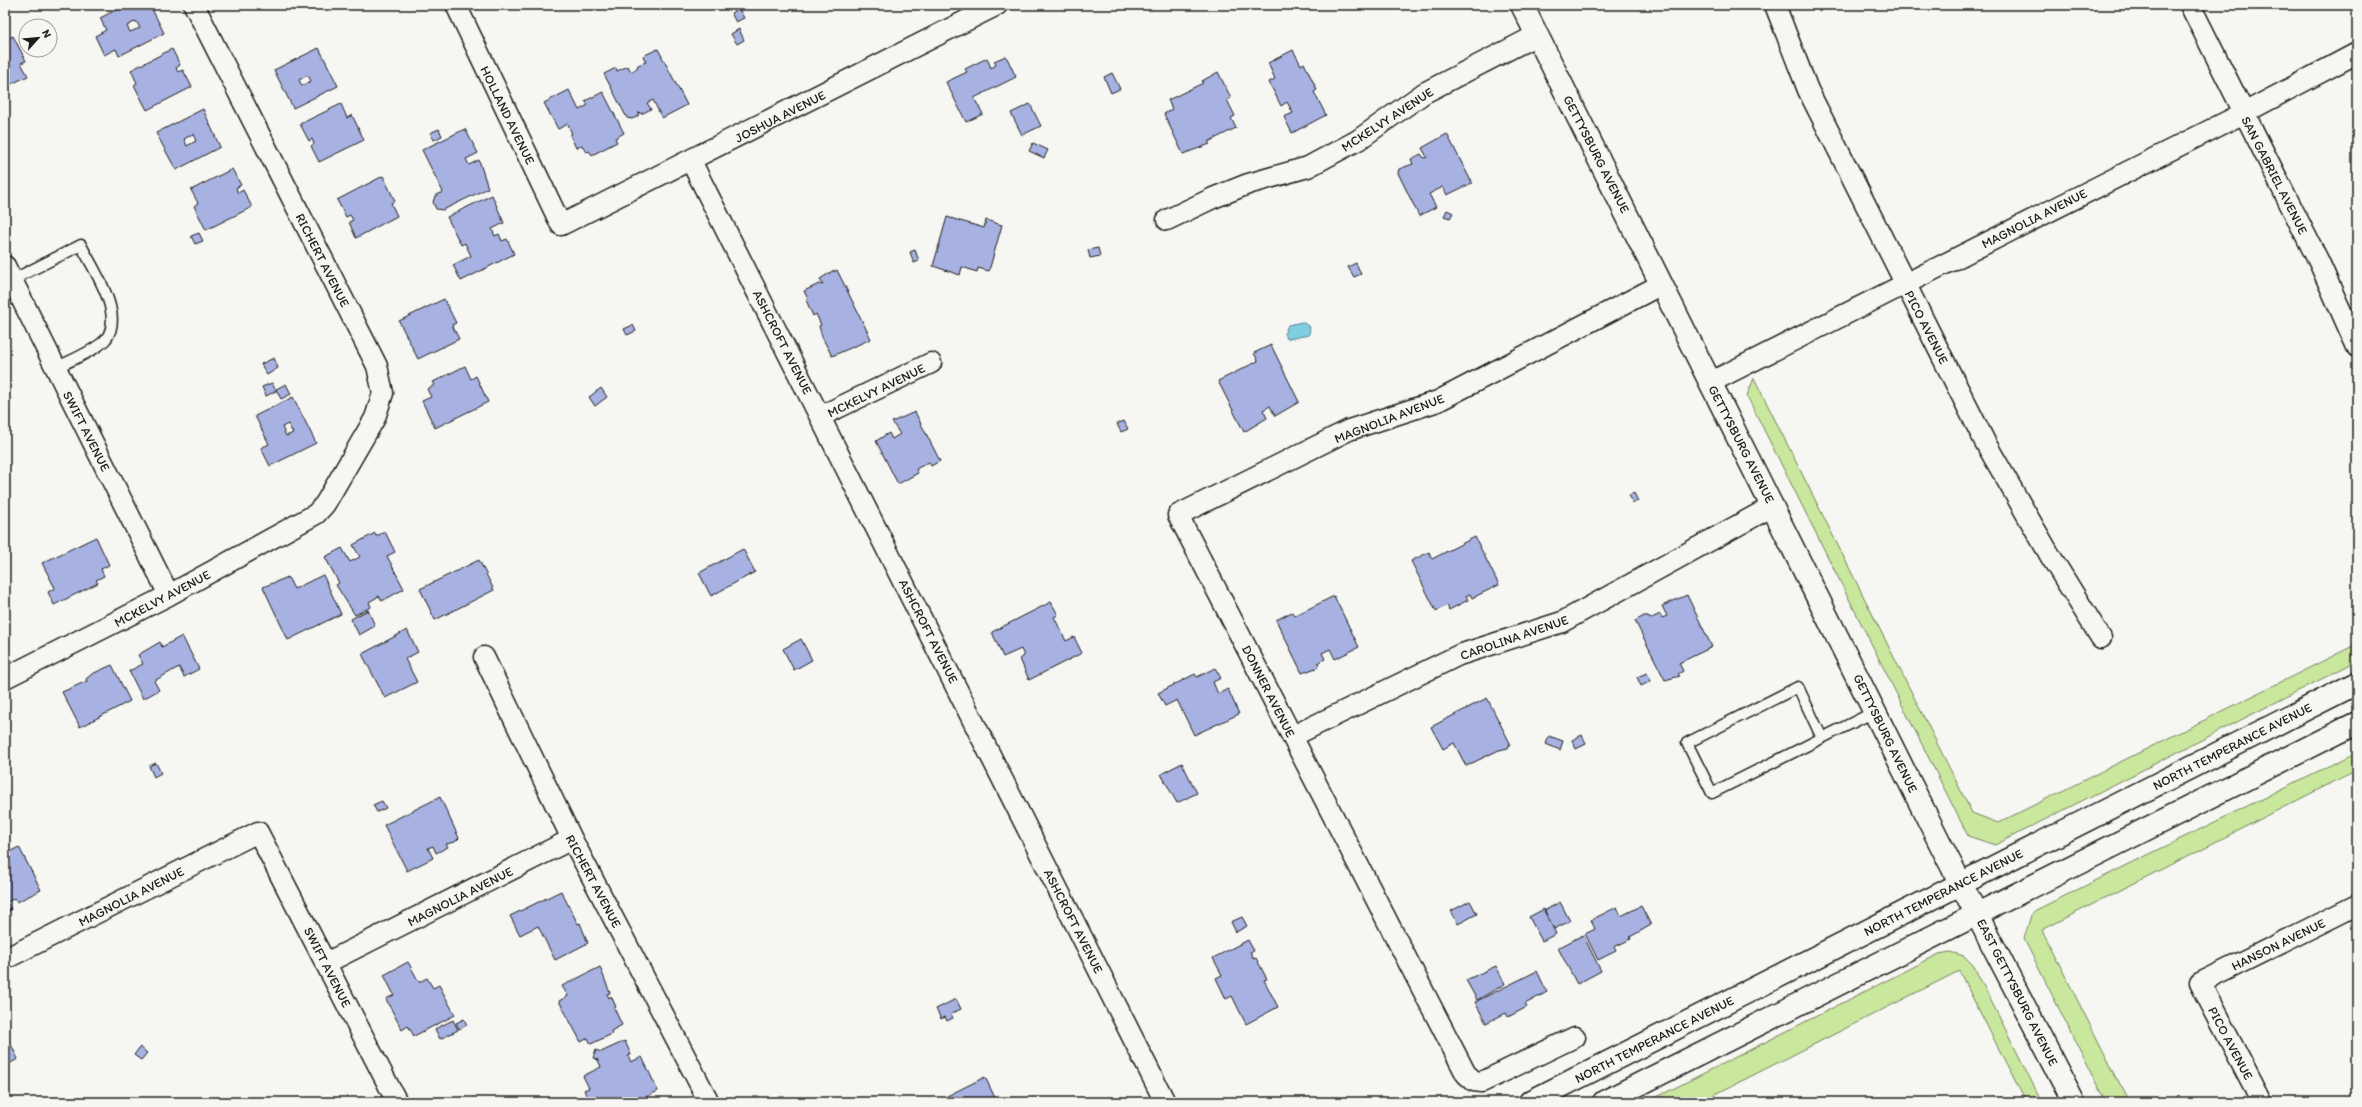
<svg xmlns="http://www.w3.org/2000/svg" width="2362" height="1107" viewBox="0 0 2362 1107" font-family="Itim,sans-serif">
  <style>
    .green { fill: #cae79e; stroke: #73825d }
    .water { fill: #82cee1; stroke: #598792 }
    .building { fill: #a7b2e2; stroke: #1c1c1c; fill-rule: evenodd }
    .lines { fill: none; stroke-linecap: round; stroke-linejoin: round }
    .service-casing { stroke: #1c1c1c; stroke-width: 13 }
    .minor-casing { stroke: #1c1c1c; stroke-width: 23 }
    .tertiary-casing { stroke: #1c1c1c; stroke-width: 25 }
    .secondary-casing { stroke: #1c1c1c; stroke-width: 25 }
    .service { stroke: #f6f6f2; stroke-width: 10 }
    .minor { stroke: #f6f6f2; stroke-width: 20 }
    .tertiary { stroke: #f6f6f2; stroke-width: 22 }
    .secondary { stroke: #f6f6f2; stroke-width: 22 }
    .labels { text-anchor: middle; stroke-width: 3; stroke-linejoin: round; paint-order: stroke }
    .street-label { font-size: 13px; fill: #1c1c1c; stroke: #f6f6f2 }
  </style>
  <rect width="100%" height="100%" fill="#f6f6f2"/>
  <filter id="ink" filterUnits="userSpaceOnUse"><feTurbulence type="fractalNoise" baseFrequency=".025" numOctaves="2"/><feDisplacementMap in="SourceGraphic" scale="8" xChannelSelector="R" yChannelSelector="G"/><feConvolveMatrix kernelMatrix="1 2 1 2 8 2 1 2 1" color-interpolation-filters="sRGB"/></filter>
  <g filter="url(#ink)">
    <path class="green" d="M1754,378L1972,813L1998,823L2357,644V661L1995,845L1968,836L1747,396Z
      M2357,752V770L2042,930L2129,1102H2106L2024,939L2032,912Z
      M1950,952L1964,956L1973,965L2042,1102H2026L1959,971L1700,1102H1647L1939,954Z"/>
    <path class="water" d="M1302,322L1310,327L1309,335L1287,339L1284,334L1288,325Z"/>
    <path class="building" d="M126,5H150L164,33L119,56L116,49L104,55L95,36L106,30L100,18ZM136,21L140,28L130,32L127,26Z
      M739,9L744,18L736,22L731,13Z
      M739,29L744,40L737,44L731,34Z
      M13,36L26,61L21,63L28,76L5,87V40Z
      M319,48L338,86L293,108L274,70ZM308,75L311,81L302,86L299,80Z
      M172,49L180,65L176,68L178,72L183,70L192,87L147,110L134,85L137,83L131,70Z
      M658,49L687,105L662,118L653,100L647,103L651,109L641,114L639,112L638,116L632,119L627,118L604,74L616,68L617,71L628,66L631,72L637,68L638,65L646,62L643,56Z
      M1293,50L1301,65L1304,63L1317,90L1314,92L1326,115L1292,133L1284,117L1293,113L1287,102L1281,106L1269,82L1275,79L1268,63Z
      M1006,56L1016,77L974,98L983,114L966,122L946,82L967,72L965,69L987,58L991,68L996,65L994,61Z
      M1218,72L1231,98L1227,100L1235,116L1231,118L1236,128L1208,142L1210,144L1183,154L1164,114L1172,109L1168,100L1203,83L1202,81Z
      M1112,73L1120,89L1111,93L1104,77Z
      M569,90L579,110L588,105L585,101L603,92L624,133L615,138L617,142L592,155L589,151L586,152L582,145L576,148L570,135L572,134L568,124L558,129L544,103Z
      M341,104L347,118L352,115L364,140L319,162L311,146L314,144L312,139L309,141L300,124Z
      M1030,104L1041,126L1022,135L1011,113Z
      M203,109L220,147L176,170L156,133ZM193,134L196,141L187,146L184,139Z
      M439,129L442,136L434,140L430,133Z
      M465,129L478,153L466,159L469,165L479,160L488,188L443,210L436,209L433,202L435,196L443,192L422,150Z
      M1447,134L1472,183L1447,195L1443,187L1429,194L1436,207L1419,216L1398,173L1399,169L1413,164L1411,159L1421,154L1424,158L1427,157L1422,148Z
      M1033,143L1048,150L1044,158L1029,151Z
      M232,169L241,185L236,188L238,193L243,190L252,207L206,230L194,206L198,203L191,190Z
      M383,176L395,201L391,203L397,216L356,238L349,222L353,220L350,215L346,217L337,200Z
      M492,195L504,223L492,229L495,236L499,234L502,241L507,239L514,254L461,281L453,265L471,256L465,243L461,245L447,217Z
      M1447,210L1453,213L1450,218L1444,216Z
      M947,217L984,228L986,220L1002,225L989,271L978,268L977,272L962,267L960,275L933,266Z
      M199,233L203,241L195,244L191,236Z
      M1098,248L1100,256L1090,258L1088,250Z
      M915,250L919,261L914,263L910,252Z
      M1356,263L1361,274L1354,277L1348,267Z
      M834,270V272L837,270L871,339L832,356L822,337L819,326L821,325L816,314L813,316L806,300L808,299L804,291L819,284L823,285L820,279Z
      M444,299L456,323L452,325L459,339L418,359L399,321Z
      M633,325L636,331L627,335L624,329Z
      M1271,345L1299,402L1275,416L1270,406L1263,410L1267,418L1244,432L1218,381L1258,361L1254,353Z
      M274,358L278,368L267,375L261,364Z
      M465,366L471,379L476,376L488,402L435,428L422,401L431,397L427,389L435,385L433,382Z
      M272,383L276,391L266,396L262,387Z
      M286,384L291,394L281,399L276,389Z
      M601,388L607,397L595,406L589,397Z
      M293,397L316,443L270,466L261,448L269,444L255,416ZM288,424L293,433L286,436L282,427Z
      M915,412L940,461L931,466L929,462L916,469L918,473L898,484L876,441L889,433L892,439L900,434L892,422Z
      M1124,421L1128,429L1121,432L1117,424Z
      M1634,493L1638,501L1633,503L1629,495Z
      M385,532L395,552L387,556L404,589L382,601L379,596L369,602L371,607L355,615L336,585L339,583L325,557L342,548L350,562L360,557L353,545L375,533L376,536Z
      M96,537L109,565L101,569L104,576L96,580L98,583L54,605L48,592L55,588L42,563Z
      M1475,537L1499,585L1472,598L1470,594L1466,596L1468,600L1449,610L1447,605L1436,611L1411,561L1429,552L1432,559Z
      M743,549L755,572L711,596L699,573Z
      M479,560L494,590L435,620L420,589Z
      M323,575L341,614L288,640L263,587L288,577L294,589Z
      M1687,595L1712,647L1679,663L1683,671L1678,674L1680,676L1665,680L1635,621L1644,616H1648L1650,619L1660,614L1662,618L1667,616L1662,606Z
      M1334,596L1359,647L1335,659L1330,649L1322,653L1325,659L1318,663L1319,665L1316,668L1302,673L1276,620L1292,612L1294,616Z
      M1051,602L1058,615L1054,617L1066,641L1074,637L1082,653L1029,680L1020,659L1024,656L1021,649L1003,657L992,632Z
      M368,610L375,626L359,635L351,619Z
      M407,630L418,652L405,659L417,682L385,698L362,654Z
      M182,636L199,669L184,677L179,667L154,681L159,690L143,699L129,671L143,664L138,655L160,642L162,647Z
      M801,639L812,660L794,670L783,649Z
      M112,665L130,701L80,727L62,692L87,681L86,679L92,674Z
      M1215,668L1221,678L1213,682L1218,694L1228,689L1239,714L1194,735L1177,700L1165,706L1158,693L1195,674L1197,677Z
      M1647,673L1651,681L1641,686L1637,677Z
      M1487,698L1510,743L1508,748L1499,750L1466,766L1454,743L1443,749L1431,727Z
      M1582,735L1586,744L1576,749L1572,740Z
      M1549,736L1563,741L1560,750L1546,744Z
      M156,763L161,773L154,777L149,766Z
      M1182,763L1197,793L1177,803L1161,774Z
      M440,797L459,838L455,842L446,844L448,847L436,853L433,846L428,848L433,858L407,871L384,825Z
      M382,801L386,808L377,812L373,805Z
      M19,847L41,890L17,902L15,898L7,902L11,910L5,913V861L7,860L5,854Z
      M561,891L578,924L580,923L588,943L555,960L538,926L520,935L510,916Z
      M1470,901L1477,914L1458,924L1451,911Z
      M1560,902L1570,921L1554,929L1544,911Z
      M1641,906L1651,925L1630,937L1631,939L1614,947L1616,951L1598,960L1585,934L1595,929L1591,920L1617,907L1621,916Z
      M1544,909L1556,934L1542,941L1529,917Z
      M1242,917L1247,926L1236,932L1231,922Z
      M1583,935L1601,971L1577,984L1558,948Z
      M1248,940L1254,951L1250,952L1254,959L1256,958L1267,979L1264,980L1278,1007L1246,1024L1232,996L1226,999L1216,978L1222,975L1213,958Z
      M408,962L419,982L427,978L433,988L439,985L455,1015L414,1036L408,1026L402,1030L386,999L394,995L384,975Z
      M1496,966L1505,984L1477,1000L1466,980Z
      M600,967L610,993L607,994L609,998L611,996L616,1007L614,1008L622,1025L611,1031L612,1034L591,1044L588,1038L581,1042L559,1001L568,996L562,986Z
      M1537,971L1547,992L1525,1004L1527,1007L1508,1017L1506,1013L1486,1023L1475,1002Z
      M956,999L961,1009L951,1014L953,1018L947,1021L945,1017L941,1019L936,1009Z
      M464,1019L467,1025L459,1029L456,1023Z
      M453,1020L458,1030L440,1039L435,1029Z
      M5,1032L18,1059L5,1066Z
      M625,1041L631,1055L628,1056L631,1062L642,1057L658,1091L638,1101L636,1097L624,1102H589L584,1090L589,1088L583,1076L601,1067L598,1060L593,1058L596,1050L601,1052Z
      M140,1047L147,1053L141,1060L134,1055Z
      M985,1077L997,1102H950L947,1096Z"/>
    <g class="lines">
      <g class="service-casing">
        <path id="service" d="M12,280L81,245C93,269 125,314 106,339C97,350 69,361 56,368
          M1822,738L1798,687L1687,743L1712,793L1876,711"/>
      </g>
      <g class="minor-casing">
        <path id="minor" d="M456,5L561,225L997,5
          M1775,5L1808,90L1985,442L2051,557L2101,638
          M2190,5L2319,262L2357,347
          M691,161L1165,1102
          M1167,220L1213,198L1248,184L1308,167L1358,140L1424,93L1537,35
          M5,266L169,595
          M1711,382L2244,113L2357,53
          M821,416L931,363
          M484,657L572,839L709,1102
          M5,678L169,595L316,514L325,504L375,418L383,393L377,366L194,5
          M1293,736L1459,655L1562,622L1773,506
          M5,959L258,832L397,1102
          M326,963L572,839
          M1575,1037L1482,1082L1474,1081L1466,1074L1178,515L1349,430L1438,401L1662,284
          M2262,1102L2200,983L2357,905"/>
      </g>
      <g class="tertiary-casing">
        <path id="tertiary" d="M1522,5L1948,859L2074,1102"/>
      </g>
      <g class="secondary-casing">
        <path id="secondary" d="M1530,1102L2357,683
          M1604,1102L2357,723"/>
      </g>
      <use href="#service" class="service"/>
      <use href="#minor" class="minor"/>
      <use href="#tertiary" class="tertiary"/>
      <use href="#secondary" class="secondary"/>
    </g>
  </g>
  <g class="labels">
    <g class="street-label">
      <text transform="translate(508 115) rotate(64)" y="5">HOLLAND AVENUE</text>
      <text transform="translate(780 116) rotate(-27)" y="5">JOSHUA AVENUE</text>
      <text transform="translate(1387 119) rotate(-33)" y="5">MCKELVY AVENUE</text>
      <text transform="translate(1597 154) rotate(63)" y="5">GETTYSBURG AVENUE</text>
      <text transform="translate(2275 175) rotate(63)" y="5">SAN GABRIEL AVENUE</text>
      <text transform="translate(2034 218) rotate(-27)" y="5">MAGNOLIA AVENUE</text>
      <text transform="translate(323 260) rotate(63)" y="5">RICHERT AVENUE</text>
      <text transform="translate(1927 327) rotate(63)" y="5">PICO AVENUE</text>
      <text transform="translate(783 342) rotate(63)" y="5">ASHCROFT AVENUE</text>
      <text transform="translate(876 390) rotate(-26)" y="5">MCKELVY AVENUE</text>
      <text transform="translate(1389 418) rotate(-21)" y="5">MAGNOLIA AVENUE</text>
      <text transform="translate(87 431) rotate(63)" y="5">SWIFT AVENUE</text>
      <text transform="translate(1742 444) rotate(63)" y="5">GETTYSBURG AVENUE</text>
      <text transform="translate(162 598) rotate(-28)" y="5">MCKELVY AVENUE</text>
      <text transform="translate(929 631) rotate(63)" y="5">ASHCROFT AVENUE</text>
      <text transform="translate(1514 637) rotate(-19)" y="5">CAROLINA AVENUE</text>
      <text transform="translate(1269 691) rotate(63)" y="5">DONNER AVENUE</text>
      <text transform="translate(1886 733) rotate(64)" y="5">GETTYSBURG AVENUE</text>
      <text transform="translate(2232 746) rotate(-27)" y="5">NORTH TEMPERANCE AVENUE</text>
      <text transform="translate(594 881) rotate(62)" y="5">RICHERT AVENUE</text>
      <text transform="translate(1943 892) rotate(-27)" y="5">NORTH TEMPERANCE AVENUE</text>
      <text transform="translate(131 896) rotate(-27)" y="5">MAGNOLIA AVENUE</text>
      <text transform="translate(460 896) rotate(-27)" y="5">MAGNOLIA AVENUE</text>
      <text transform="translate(1074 921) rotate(63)" y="5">ASHCROFT AVENUE</text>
      <text transform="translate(2278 944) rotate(-26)" y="5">HANSON AVENUE</text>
      <text transform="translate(328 967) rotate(63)" y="5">SWIFT AVENUE</text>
      <text transform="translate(2018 992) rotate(63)" y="5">EAST GETTYSBURG AVENUE</text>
      <text transform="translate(1654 1039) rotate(-27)" y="5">NORTH TEMPERANCE AVENUE</text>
      <text transform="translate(2231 1043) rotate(62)" y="5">PICO AVENUE</text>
    </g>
  </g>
  <rect width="2362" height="1107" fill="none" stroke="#f6f6f2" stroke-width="20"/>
  <rect x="10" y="10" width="2342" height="1087" fill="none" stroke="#1c1c1c" stroke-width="1.5" filter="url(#ink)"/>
  <g transform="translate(38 38) rotate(63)"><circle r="19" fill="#f6f6f2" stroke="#9f9f9c"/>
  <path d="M0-3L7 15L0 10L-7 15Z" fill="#1c1c1c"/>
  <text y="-6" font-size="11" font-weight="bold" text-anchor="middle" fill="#1c1c1c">N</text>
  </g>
</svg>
